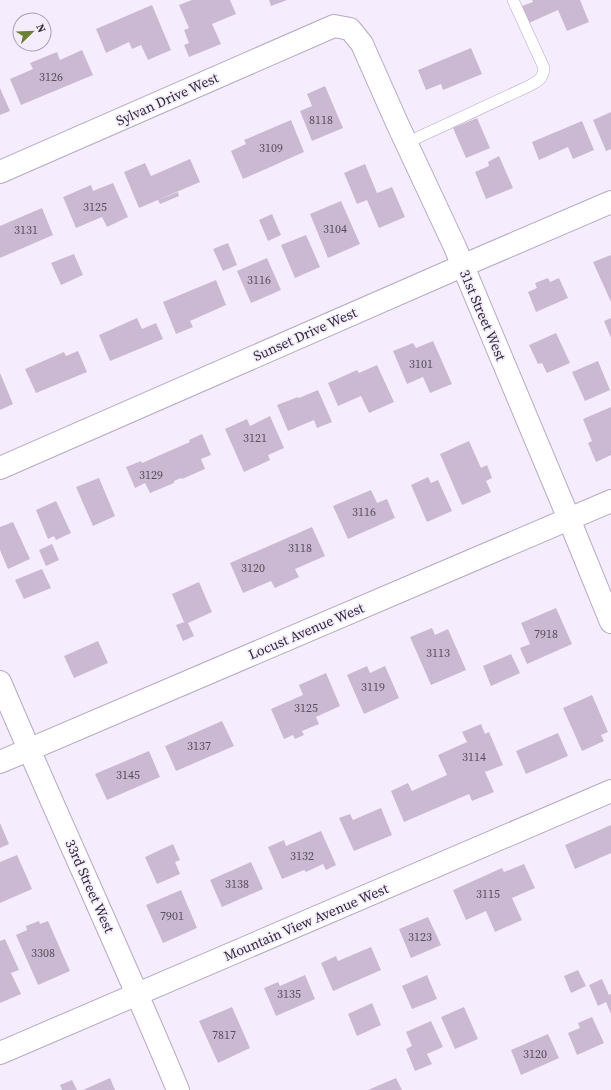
<svg xmlns="http://www.w3.org/2000/svg" width="611" height="1090" viewBox="0 0 611 1090" font-family="'Source Serif 4',serif">
  <style>
    .building { fill: #cbb9d3 }
    .lines { fill: none; stroke-linecap: round; stroke-linejoin: round }
    .lane-casing { stroke: #b6a8c3; stroke-width: 12 }
    .street-casing { stroke: #b6a8c3; stroke-width: 24 }
    .secondary-casing { stroke: #b6a8c3; stroke-width: 24 }
    .lane { stroke: #fff; stroke-width: 11 }
    .street { stroke: #fff; stroke-width: 22 }
    .secondary { stroke: #fff; stroke-width: 22 }
    .labels { text-anchor: middle; stroke-width: 3.5; stroke-linejoin: round; paint-order: stroke }
    .number-label { font-size: 12px; fill: #574e5c }
    .street-label { font-size: 14px; fill: #302b35; stroke: #f5edfe }
  </style>
  <rect width="100%" height="100%" fill="#f5edfe"/>
  <path class="building" d="M192,0H230L236,14L212,24L221,44L189,57L184,45L189,43L184,30L189,28L179,5Z
    M269,0H287L271,6Z
    M532,0H580L589,22L567,31L558,10L529,23L522,6L533,2Z
    M152,5L171,50L148,60L141,45L132,49L129,42L106,53L96,29Z
    M471,48L482,74L443,90L441,84L426,90L418,70Z
    M82,50L93,75L21,105L10,79L33,69L30,63L57,52L60,60Z
    M325,86L343,128L312,141L300,111L312,106L307,94Z
    M0,88L10,111L0,115Z
    M611,112V149L606,151L593,120Z
    M477,118L490,148L466,158L453,128Z
    M291,120L304,152L243,179L231,151L246,144L244,140Z
    M582,121L594,150L573,159L568,147L539,160L532,142Z
    M499,156L513,188L486,199L475,172L489,166L488,162Z
    M190,159L200,182L139,208L124,172L145,163L151,176Z
    M365,164L377,193L392,187L405,217L379,228L367,200L357,204L344,173Z
    M113,183L128,217L107,227L102,217L76,228L63,197L91,185L93,191Z
    M178,192L179,196L160,204L158,200Z
    M341,201L360,244L328,258L310,214Z
    M42,208L53,235L0,258V226Z
    M272,214L281,235L268,241L259,220Z
    M306,235L320,267L295,278L281,245Z
    M228,243L237,265L223,271L213,249Z
    M74,254L83,275L61,285L51,263Z
    M611,255V302L593,262Z
    M267,258L281,290L251,303L237,271Z
    M548,278L550,282L559,278L568,298L536,312L528,292L537,288L535,283Z
    M216,280L226,305L190,321L193,327L176,334L163,302Z
    M137,318L142,329L156,323L163,339L110,361L99,335Z
    M611,318V338L604,321Z
    M556,333L570,363L547,373L542,363L538,364L529,345Z
    M433,341L452,384L430,393L423,377L407,384L393,351L413,343L416,348Z
    M78,351L87,372L36,393L25,369L64,352L66,356Z
    M598,361L610,390L585,401L572,372Z
    M377,365L394,402L369,413L361,396L338,406L328,383L357,370L359,373Z
    M0,373L13,404L0,410Z
    M318,390L332,422L317,428L314,420L288,431L277,405L298,397L299,398Z
    M611,407V455L596,462L588,443L592,441L583,419Z
    M270,416L284,448L268,455L270,460L244,472L225,429L247,419L250,426Z
    M202,434L211,455L201,459L205,469L182,479L181,478L174,481V483L150,493L145,483L135,488L126,467L141,461L142,463L190,442L189,440Z
    M469,441L481,468L487,465L492,478L486,481L491,492L462,505L440,454Z
    M428,477L431,483L438,480L452,511L427,522L411,485Z
    M99,478L115,516L93,526L76,487Z
    M371,490L377,503L387,499L395,518L348,539L333,506Z
    M56,501L71,533L56,540L54,536L48,539L36,510Z
    M13,522L30,559L8,569L0,550V527Z
    M312,527L325,556L295,569L299,577L275,588L271,581L243,593L230,563Z
    M52,544L59,560L46,566L39,550Z
    M42,569L51,588L24,599L15,580Z
    M199,582L212,612L188,623L194,636L183,641L176,625L184,622L172,594Z
    M556,608L572,644L527,664L520,648L530,644L521,623Z
    M432,628L435,635L448,629L466,670L431,685L410,637Z
    M98,641L108,663L74,678L64,656Z
    M511,654L520,673L491,686L483,666Z
    M367,666L370,673L385,666L399,698L364,714L347,675Z
    M326,673L340,706L316,717L319,724L302,731L304,735L295,739L293,735L284,739L271,709L303,695L299,685Z
    M592,695L608,732L601,735L604,741L582,751L563,708Z
    M222,721L234,746L176,771L165,746Z
    M481,724L485,734L489,732L503,765L485,772L494,792L472,801L469,794L404,822L391,791L408,783L412,791L447,775L438,755L467,742L462,732Z
    M558,733L568,756L526,774L516,751Z
    M149,751L160,777L107,800L95,774Z
    M381,808L392,835L354,851L339,818L350,814L353,820Z
    M0,823L9,844L0,848Z
    M611,825V853L575,869L565,845Z
    M321,831L336,865L326,870L323,864L306,872L304,870L282,879L268,847L284,840L286,846Z
    M173,844L180,860L175,862L180,874L157,884L145,857Z
    M17,855L32,889L0,903V862Z
    M251,862L263,889L222,907L210,880Z
    M524,864L535,888L512,898L522,920L495,932L486,911L466,920L453,890L502,868L504,872Z
    M181,890L197,928L163,943L146,905Z
    M428,917L441,945L411,958L399,929Z
    M39,921L40,924L48,921L70,971L38,985L16,935L27,930L26,926Z
    M5,939L19,970L11,973L21,994L0,1003V941Z
    M371,947L381,970L333,991L321,963L336,956L338,961Z
    M578,970L586,986L571,993L564,976Z
    M305,975L315,999L276,1016L264,988L278,982L280,986Z
    M427,975L437,999L412,1009L402,986Z
    M602,979L609,995L611,994V1014L606,1002L598,1006L589,985Z
    M372,1003L381,1025L357,1036L348,1014Z
    M232,1007L250,1048L218,1063L199,1021Z
    M464,1007L478,1039L455,1049L441,1017Z
    M592,1017L604,1043L577,1055L568,1033L580,1028L578,1023Z
    M431,1021L443,1047L427,1054L432,1064L415,1071L406,1049L412,1046L406,1032Z
    M548,1034L559,1058L521,1075L511,1050Z
    M110,1078L115,1090H83Z
    M396,1078L402,1090H368Z
    M72,1080L77,1090H62L60,1085Z"/>
  <g class="lines">
    <g class="lane-casing">
      <path id="lane" d="M406,143L529,86C538,81 543,79 544,68L513,0"/>
    </g>
    <g class="street-casing">
      <path id="street" d="M0,172L334,26L350,29L362,44L397,123L455,247L569,519L611,622
        M0,682C58,819 121,953 178,1090
        M0,762L611,501
        M0,1053L611,791"/>
    </g>
    <g class="secondary-casing">
      <path id="secondary" d="M0,468L462,266L611,202"/>
    </g>
    <use href="#lane" class="lane"/>
    <use href="#street" class="street"/>
    <use href="#secondary" class="secondary"/>
  </g>
  <g class="labels">
    <g class="number-label">
      <text x="51" y="81">3126</text>
      <text x="321" y="124">8118</text>
      <text x="271" y="152">3109</text>
      <text x="95" y="211">3125</text>
      <text x="335" y="233">3104</text>
      <text x="26" y="234">3131</text>
      <text x="259" y="284">3116</text>
      <text x="421" y="368">3101</text>
      <text x="255" y="442">3121</text>
      <text x="151" y="479">3129</text>
      <text x="364" y="516">3116</text>
      <text x="300" y="552">3118</text>
      <text x="253" y="572">3120</text>
      <text x="546" y="638">7918</text>
      <text x="438" y="657">3113</text>
      <text x="373" y="691">3119</text>
      <text x="306" y="712">3125</text>
      <text x="199" y="750">3137</text>
      <text x="474" y="761">3114</text>
      <text x="128" y="779">3145</text>
      <text x="302" y="860">3132</text>
      <text x="237" y="888">3138</text>
      <text x="488" y="898">3115</text>
      <text x="172" y="920">7901</text>
      <text x="420" y="941">3123</text>
      <text x="43" y="957">3308</text>
      <text x="289" y="998">3135</text>
      <text x="224" y="1039">7817</text>
      <text x="535" y="1058">3120</text>
    </g>
    <g class="street-label">
      <text transform="translate(167 99) rotate(-24)" y="5">Sylvan Drive West</text>
      <text transform="translate(483 315) rotate(67)" y="5">31st Street West</text>
      <text transform="translate(305 334) rotate(-24)" y="5">Sunset Drive West</text>
      <text transform="translate(306 631) rotate(-23)" y="5">Locust Avenue West</text>
      <text transform="translate(90 886) rotate(66)" y="5">33rd Street West</text>
      <text transform="translate(306 922) rotate(-23)" y="5">Mountain View Avenue West</text>
    </g>
  </g>
  <g transform="translate(32 32) rotate(67)"><circle r="19" fill="#f5edfe" stroke="#a69fae"/>
  <path d="M0-3L7 15L0 10L-7 15Z" fill="#6b8132"/>
  <text y="-6" font-size="11" font-weight="bold" text-anchor="middle" fill="#302b35">N</text>
  </g>
</svg>
